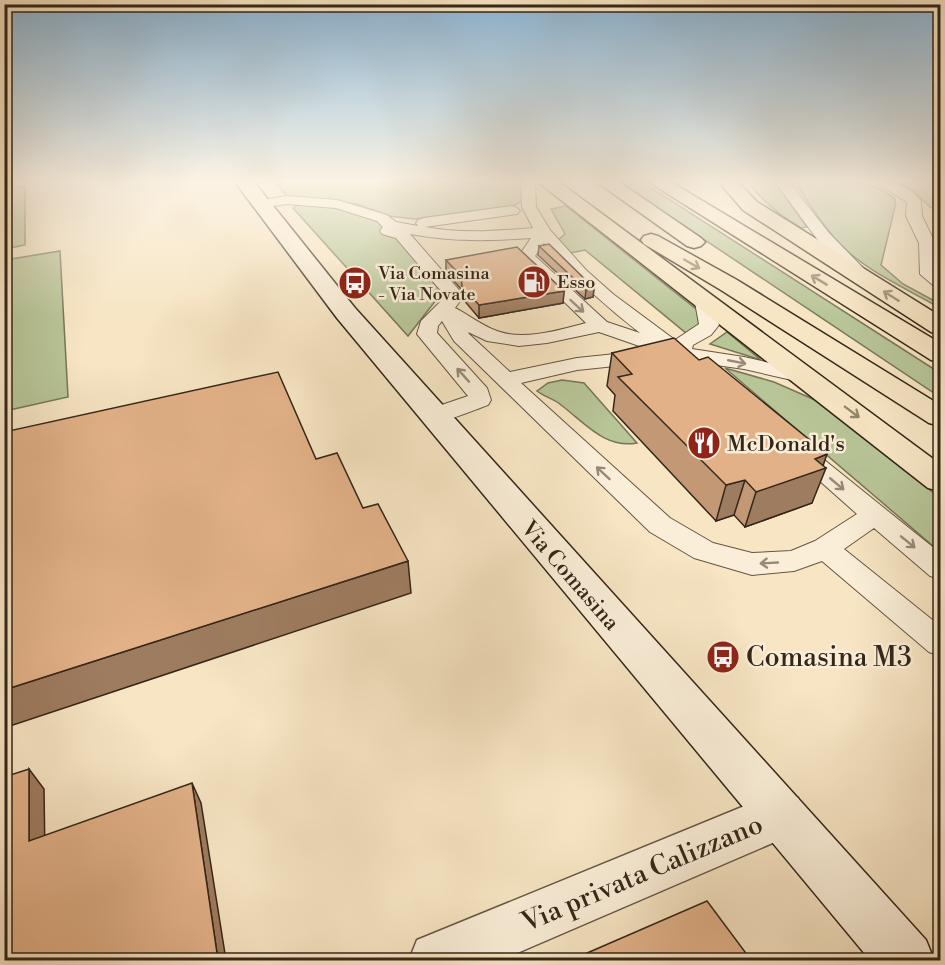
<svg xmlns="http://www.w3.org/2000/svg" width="945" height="965" viewBox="0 0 945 965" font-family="'Libre Bodoni',serif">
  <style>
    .green { fill: #b8c597; stroke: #767658; stroke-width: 1.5 }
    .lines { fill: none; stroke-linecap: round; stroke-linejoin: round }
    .lane-casing { stroke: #655644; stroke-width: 2 }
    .street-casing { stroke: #655644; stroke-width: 3 }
    .secondary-casing { stroke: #342619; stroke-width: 3 }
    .highway-casing { stroke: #342619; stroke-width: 3 }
    .lane { fill: #faeed8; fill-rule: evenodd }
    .street { fill: #faeed8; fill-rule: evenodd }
    .secondary { fill: #faeed8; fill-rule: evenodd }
    .highway { fill: #f7e5c3; fill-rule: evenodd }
    .wall { fill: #c29875; stroke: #342619; stroke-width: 1.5 }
    .shaded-wall { fill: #9e7c5f; stroke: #342619; stroke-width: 1.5 }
    .building { fill: #e2b188; stroke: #342619; stroke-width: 1.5 }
    .oneway { stroke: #96866e }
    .oneway2 { stroke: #978a78 }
    .labels { text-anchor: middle; stroke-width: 5; stroke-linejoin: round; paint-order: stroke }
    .far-poi-label { font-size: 18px; fill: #342619; stroke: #faeed8; text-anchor: start }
    .poi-label { font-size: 22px; fill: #342619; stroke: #faeed8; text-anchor: start }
    .street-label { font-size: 22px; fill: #342619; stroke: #faeed8 }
    .near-poi-label { font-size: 27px; fill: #342619; stroke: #faeed8; text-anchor: start }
    .near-street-label { font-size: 27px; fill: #342619; stroke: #faeed8 }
  </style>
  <rect width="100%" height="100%" fill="#f7e5c3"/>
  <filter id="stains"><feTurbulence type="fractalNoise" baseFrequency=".00333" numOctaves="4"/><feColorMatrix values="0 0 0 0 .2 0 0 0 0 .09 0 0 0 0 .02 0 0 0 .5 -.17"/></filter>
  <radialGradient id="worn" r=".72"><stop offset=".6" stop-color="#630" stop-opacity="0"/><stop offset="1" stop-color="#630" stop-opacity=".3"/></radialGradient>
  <path class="green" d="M275,182H518L527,190L528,197L515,205L415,219L389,216L357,204L287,196Z
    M618,182H642L940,373V397Z
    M749,182H775L807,227L801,228C781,216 762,202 749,182Z
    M800,182C832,182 869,176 895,199V207L881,265L903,284L940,304V308C909,290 872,274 845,249C826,231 812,207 797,186Z
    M896,182H940V211L930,207L910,188Z
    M25,186V245L5,249V189Z
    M297,205C320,205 365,210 382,225C403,243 420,267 438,287L440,295L408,336L293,208Z
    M566,206L696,309L701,317L698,325L686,333L585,250L571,253L557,241L565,234L551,209Z
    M60,251L68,397L5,411V260Z
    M727,332L761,360L710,344Z
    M725,368L774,382L815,400L940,498V552Z
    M562,380L584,383L637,443C605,449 585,423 561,405C554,399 545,397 537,391L548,383Z"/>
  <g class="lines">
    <g class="lane-casing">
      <path id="lane" d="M521,182H535L536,207L550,230L586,270L613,294L675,340L699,324L695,302L697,298H711L719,325L711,335L693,345L692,349L744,357L805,371L813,372L816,377L813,382L805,383L744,369L702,363L699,367L692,369L685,367L671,357L599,332L547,343L519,346L487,341L468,332L469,334L510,372L577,358L644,351L651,353L654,357L651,361L644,363L577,370L521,383L670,518L713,543L752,553L791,551L815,541L857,514L786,451L789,446L798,443L807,446L940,553V579L930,576L874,528L844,549L940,626V656L929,652L822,561L794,571L752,575L694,558L650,532L454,341L442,321L438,326L437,333L487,388L491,400L488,405C470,411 446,424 427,420L424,415L427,410L468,396L417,334L421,321L442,300L441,291L396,238L382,234L380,231L383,227L377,221L336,208L287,204L261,208L254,204L256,201L287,196L337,200L387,215L396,222L418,226L416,223L418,220L424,218L512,206L517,208L520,211L517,214L425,227C462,234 496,231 533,228L522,207ZM410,234C454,242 487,241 531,238L518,257L586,323C559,330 524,341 497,331C482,326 469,315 455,308L460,301L459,290ZM544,243C573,277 604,305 640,333L607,322L535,256Z
        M779,182H793L792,186L829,233L868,273L871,277L868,281H856L817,239L778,186Z
        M875,182C894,182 909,185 921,201L922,216L935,243L940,287L934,286L920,274L919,243L906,216L907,202Z"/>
    </g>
    <g class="street-casing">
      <path id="street" d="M781,791L798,798L806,815L798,832L501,960H409L417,940Z"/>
    </g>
    <g class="secondary-casing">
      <path id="secondary" d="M235,182H254L355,308L926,940L934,960H870L337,318Z"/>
    </g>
    <g class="highway-casing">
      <path id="highway" d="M538,182H559L940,464V491L928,488Z
        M597,182H619L701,238L705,242L701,246L694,248L687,246Z
        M649,182H671L940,343V362L931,360Z
        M719,182H738L757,202L940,316V334L931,332L743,210Z
        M651,234L658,236L737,280L940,405V426L929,423L721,290L644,244L641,240L644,236Z"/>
    </g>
    <use href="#lane" class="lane"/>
    <use href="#street" class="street"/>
    <use href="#secondary" class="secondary"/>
    <use href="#highway" class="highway"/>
  </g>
  <path class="wall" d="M539,246L594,288L593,297L585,299L538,255Z
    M446,260L564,291L563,303L479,318L462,298L461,289L446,272Z
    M612,353L699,360L823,465L812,503L745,527L734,515L716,521L613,411L615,395L607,386Z"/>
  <path class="shaded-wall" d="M594,288L593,297L585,299L586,290Z
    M564,291L563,303L479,318V305Z
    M827,454L822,469L826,468L812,503L745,527L756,492L815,459Z
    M745,480L734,515L716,521L726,485Z
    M408,561L411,593L4,728V690Z
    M29,769L44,789L45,860L29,841Z
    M192,783L201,803L226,960H218Z"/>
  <path class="building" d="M549,244L594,288L586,290L539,246Z
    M517,247L564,291L479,305L462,286L461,276L446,260Z
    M674,338L699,360L708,357L827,454L815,459L826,468L756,492L745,480L726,485L618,377L632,374L612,353Z
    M278,372L316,459L337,453L363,508L378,504L408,561L4,690V432Z
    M29,769V841L192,783L218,960H4V777Z
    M707,901L751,960H571Z"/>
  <defs><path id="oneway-shaft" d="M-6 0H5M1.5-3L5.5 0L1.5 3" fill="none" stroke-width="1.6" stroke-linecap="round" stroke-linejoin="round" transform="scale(1.5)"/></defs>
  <g class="oneway">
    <use href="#oneway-shaft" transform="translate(692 264) rotate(30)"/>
    <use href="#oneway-shaft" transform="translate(819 280) rotate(-149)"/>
    <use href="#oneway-shaft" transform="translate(891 296) rotate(-148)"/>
    <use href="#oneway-shaft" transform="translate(852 412) rotate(37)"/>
  </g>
  <g class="oneway2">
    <use href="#oneway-shaft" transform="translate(577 306) rotate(42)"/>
    <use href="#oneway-shaft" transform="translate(737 362) rotate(11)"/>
    <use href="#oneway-shaft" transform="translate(463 375) rotate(-132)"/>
    <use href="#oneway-shaft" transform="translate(603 473) rotate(-137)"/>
    <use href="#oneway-shaft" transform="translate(837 484) rotate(40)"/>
    <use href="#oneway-shaft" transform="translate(908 542) rotate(39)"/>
    <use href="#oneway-shaft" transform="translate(769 563) rotate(177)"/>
  </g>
  <linearGradient id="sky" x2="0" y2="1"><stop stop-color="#8cb7d7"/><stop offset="0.57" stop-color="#fbf3e4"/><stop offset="1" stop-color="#fbf3e4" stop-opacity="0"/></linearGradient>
  <rect width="945" height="317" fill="url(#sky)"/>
  <defs>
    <g id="fuel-disc" transform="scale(1.725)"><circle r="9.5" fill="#8f2418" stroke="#faeed8"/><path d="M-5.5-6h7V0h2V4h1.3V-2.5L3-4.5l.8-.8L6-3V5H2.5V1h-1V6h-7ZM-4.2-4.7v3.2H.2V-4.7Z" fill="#fff"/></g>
    <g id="bus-disc" transform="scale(1.725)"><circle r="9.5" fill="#8f2418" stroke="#faeed8"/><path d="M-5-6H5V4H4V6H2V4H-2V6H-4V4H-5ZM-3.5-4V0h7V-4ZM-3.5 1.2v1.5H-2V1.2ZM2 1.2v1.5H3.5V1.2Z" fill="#fff"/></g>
    <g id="restaurant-disc" transform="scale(1.725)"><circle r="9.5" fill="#8f2418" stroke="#faeed8"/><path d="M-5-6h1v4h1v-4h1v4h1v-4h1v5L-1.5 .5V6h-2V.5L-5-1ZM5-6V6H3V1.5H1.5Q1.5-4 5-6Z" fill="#fff"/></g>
  </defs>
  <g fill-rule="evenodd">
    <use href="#fuel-disc" x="534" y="282"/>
    <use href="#bus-disc" x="355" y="283"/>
    <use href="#restaurant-disc" x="704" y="443"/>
    <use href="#bus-disc" x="723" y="657"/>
  </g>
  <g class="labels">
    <g class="far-poi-label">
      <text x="378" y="279">Via Comasina<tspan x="378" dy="21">- Via Novate</tspan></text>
      <text x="557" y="288">Esso</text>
    </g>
    <g class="poi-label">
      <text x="727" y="451">McDonald's</text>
    </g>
    <g class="street-label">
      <text transform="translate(571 575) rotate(49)" y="8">Via Comasina</text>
    </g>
    <g class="near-poi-label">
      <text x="746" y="666">Comasina M3</text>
    </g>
    <g class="near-street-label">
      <text transform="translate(642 873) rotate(-23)" y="9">Via privata Calizzano</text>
    </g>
  </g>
  <rect width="945" height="965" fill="none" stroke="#f7e5c3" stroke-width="24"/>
  <rect x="6" y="6" width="933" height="953" fill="none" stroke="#342619" stroke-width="3"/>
  <rect x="12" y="12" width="921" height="941" fill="none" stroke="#342619" stroke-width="1.5"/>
  <rect width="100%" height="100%" filter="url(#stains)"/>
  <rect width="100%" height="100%" fill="url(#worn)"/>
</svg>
